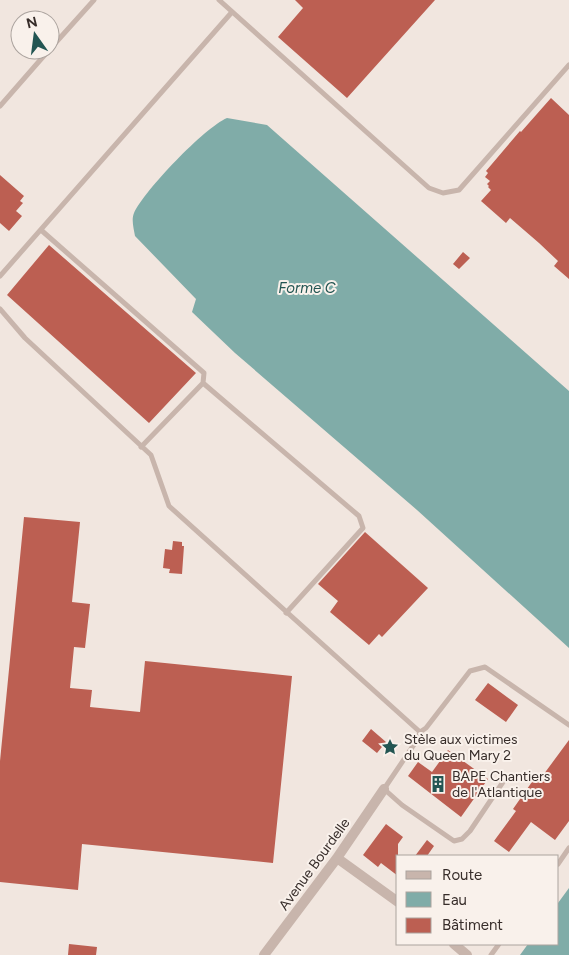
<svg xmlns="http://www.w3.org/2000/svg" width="569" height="955" viewBox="0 0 569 955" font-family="Figtree,sans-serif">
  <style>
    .water { fill: #80aca8 }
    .building { fill: #bc5f52 }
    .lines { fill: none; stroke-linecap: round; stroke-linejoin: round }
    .lane { stroke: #c8b5ac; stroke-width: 5 }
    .street { stroke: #c8b5ac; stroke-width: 10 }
    .labels { text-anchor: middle; stroke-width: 4; stroke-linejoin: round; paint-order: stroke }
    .poi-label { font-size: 14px; fill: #372d2a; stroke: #f9f1eb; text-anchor: start }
    .street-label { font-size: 14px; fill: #372d2a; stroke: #f9f1eb }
    .water-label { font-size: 15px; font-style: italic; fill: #235552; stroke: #f9f1eb }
  </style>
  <rect width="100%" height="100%" fill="#f1e6df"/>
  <path class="water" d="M227,118L267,125L569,391V648L417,510L235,353L192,312L196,299L135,236C134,229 131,220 134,213C145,190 204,128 227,118Z
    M569,888V955H520L528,944H558V903Z"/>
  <path class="building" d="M295,0H435L347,98L278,37L303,8Z
    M551,98L569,115V279L554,266L558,261L539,243L510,218L506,223L481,201L491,190L488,187L489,186L487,184L490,181L485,177L488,173L486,171L520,131L521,132Z
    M0,175L24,196L20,201L23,203L16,211L22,216L9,231L0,223Z
    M49,245L196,373L149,423L7,295Z
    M463,252L470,258L459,269L453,264Z
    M24,517L80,522L72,602L90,604L85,648L74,647L70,688L92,690L90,707L140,712L145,661L292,676L273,863L82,844L78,890L0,882V761Z
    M365,532L428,588L382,637L379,634L369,645L330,612L338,601L318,584Z
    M173,541L182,542V546H184L182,574L169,573L170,569L163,568L165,549L172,550Z
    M488,683L518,705L506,722L475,700Z
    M371,729L386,742L377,753L362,741Z
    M569,740V821L555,840L531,822L509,852L494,841L516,811L513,809L534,779L538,782Z
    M448,750L488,779L461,817L408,776L418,762L432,772Z
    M386,824L403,837L398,844V876L381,863L378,867L363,855Z
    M427,840L434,846L427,856H415Z
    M69,944L97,947L96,955H68Z"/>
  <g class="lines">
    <path class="lane" d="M219,0L429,188L443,193L459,190L569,65
      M50,49L94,0
      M0,106L49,50
      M41,230L204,373L203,383L141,447
      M0,276L232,12
      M0,309L25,338L151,455L169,506L420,732L415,743L384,789L402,805L454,841L462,839L470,831L505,779
      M203,383L359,516L363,528L286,613
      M420,732L426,728L470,671L485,667L569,725
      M558,864L569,848
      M491,955L499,944"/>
    <path class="street" d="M337,858L398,902
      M454,944L467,955
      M264,955L337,858L384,789"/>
  </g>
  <defs>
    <g id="sight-bare" transform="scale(1.35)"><path d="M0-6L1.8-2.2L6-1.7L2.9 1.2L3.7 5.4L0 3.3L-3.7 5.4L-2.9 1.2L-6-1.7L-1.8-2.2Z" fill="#235552" stroke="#f9f1eb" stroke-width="2.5" paint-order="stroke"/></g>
    <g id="building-bare" transform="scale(1.35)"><path d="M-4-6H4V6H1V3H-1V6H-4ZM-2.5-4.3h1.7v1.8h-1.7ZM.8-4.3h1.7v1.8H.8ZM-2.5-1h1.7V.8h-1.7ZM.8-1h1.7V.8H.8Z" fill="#235552" stroke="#f9f1eb" stroke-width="2.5" paint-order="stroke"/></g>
  </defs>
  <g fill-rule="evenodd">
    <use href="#sight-bare" x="390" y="747"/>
    <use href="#building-bare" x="438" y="784"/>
  </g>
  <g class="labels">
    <g class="poi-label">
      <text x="404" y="744">Stèle aux victimes<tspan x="404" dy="16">du Queen Mary 2</tspan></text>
      <text x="452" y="781">BAPE Chantiers<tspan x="452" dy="16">de l'Atlantique</tspan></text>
    </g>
    <g class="street-label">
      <text transform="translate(314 864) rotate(-54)" y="5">Avenue Bourdelle</text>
    </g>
    <g class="water-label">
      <text x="307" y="293">Forme C</text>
    </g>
  </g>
  <rect x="396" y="855" width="162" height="90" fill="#f9f1eb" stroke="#aba39e"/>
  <rect x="406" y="871" width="25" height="8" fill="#c8b5ac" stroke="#aba39e"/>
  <text x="442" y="880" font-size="15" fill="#372d2a">Route</text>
  <rect x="406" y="892" width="25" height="15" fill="#80aca8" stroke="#aba39e"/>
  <text x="442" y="905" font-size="15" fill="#372d2a">Eau</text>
  <rect x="406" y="918" width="25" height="15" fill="#bc5f52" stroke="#aba39e"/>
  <text x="442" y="930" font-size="15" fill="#372d2a">Bâtiment</text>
  <g transform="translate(35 35) rotate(346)"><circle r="24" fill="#f9f1eb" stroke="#aba39e"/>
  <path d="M0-4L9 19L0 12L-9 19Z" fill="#235552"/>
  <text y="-8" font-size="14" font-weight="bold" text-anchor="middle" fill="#372d2a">N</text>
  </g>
</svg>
